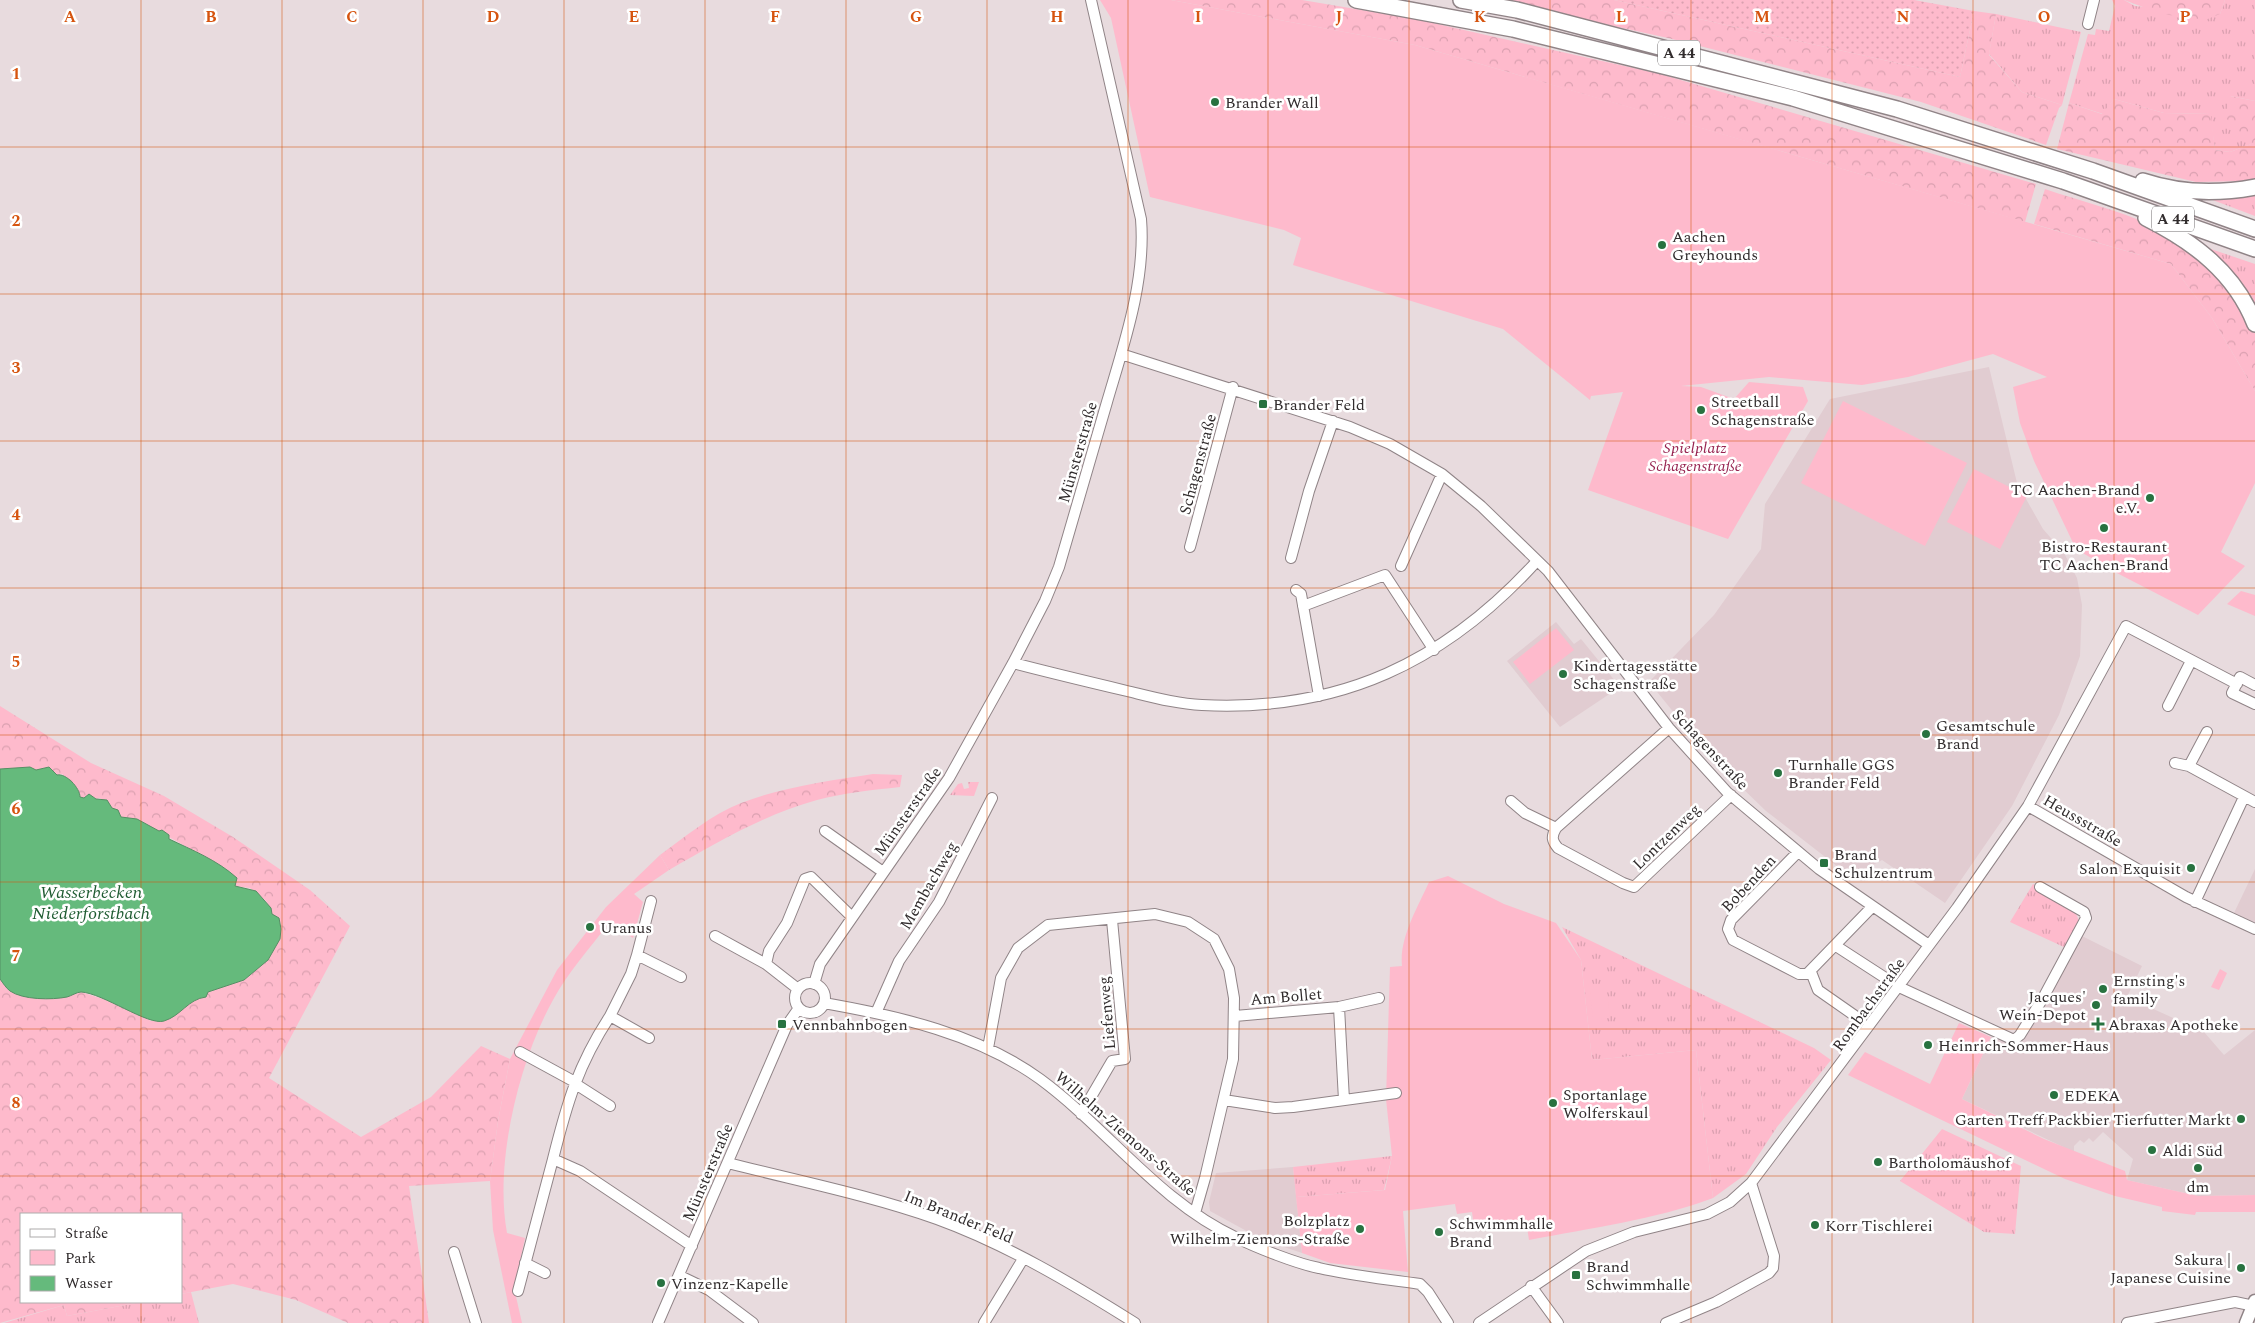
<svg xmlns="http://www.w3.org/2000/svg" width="2255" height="1323" viewBox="0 0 2255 1323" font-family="Spectral,serif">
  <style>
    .built { fill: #e1ccd1 }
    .grass { fill: url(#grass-tufts) }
    .forest { fill: url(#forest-crowns) }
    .park { fill: #febacc }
    .garden { fill: url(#garden-dots) }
    .water { fill: #65ba7c; stroke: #558f64 }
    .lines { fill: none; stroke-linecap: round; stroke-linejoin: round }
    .minor-casing { stroke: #908487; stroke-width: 12 }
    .major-casing { stroke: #908487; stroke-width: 15 }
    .highway-casing { stroke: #908487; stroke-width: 18 }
    .minor { stroke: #fff; stroke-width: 10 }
    .major { stroke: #fff; stroke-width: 12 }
    .highway { stroke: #fff; stroke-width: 15 }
    .grid { fill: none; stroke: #d6540f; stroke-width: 1; stroke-opacity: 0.55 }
    .poi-dot { fill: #287240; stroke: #fff; stroke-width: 2 }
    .labels { text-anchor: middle; stroke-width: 5; stroke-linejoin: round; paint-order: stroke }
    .shield { fill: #fff; stroke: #6f6b6c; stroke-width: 1 }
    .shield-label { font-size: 15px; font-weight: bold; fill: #312c2d }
    .poi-label { font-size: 16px; fill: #312c2d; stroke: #fff; text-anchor: start }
    .park-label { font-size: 16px; font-style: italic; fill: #972451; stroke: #fff }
    .street-label { font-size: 16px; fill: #312c2d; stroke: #fff }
    .water-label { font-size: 18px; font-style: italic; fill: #1f5c32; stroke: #fff }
    .grid-label { font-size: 16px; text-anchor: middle; font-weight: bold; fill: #d6540f; stroke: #fff; stroke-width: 5; stroke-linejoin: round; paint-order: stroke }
  </style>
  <defs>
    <pattern id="grass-tufts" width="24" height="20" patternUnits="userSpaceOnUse" patternTransform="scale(1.25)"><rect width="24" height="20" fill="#febacc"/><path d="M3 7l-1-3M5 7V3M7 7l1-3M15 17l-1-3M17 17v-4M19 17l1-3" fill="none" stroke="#daa0b0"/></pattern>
    <pattern id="forest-crowns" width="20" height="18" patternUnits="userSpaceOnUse" patternTransform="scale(1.25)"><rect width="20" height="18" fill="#febacc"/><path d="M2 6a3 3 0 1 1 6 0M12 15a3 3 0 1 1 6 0" fill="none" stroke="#daa0b0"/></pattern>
    <pattern id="garden-dots" width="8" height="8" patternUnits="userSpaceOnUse" patternTransform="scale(1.25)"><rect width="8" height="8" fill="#febacc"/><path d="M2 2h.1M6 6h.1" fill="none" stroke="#daa0b0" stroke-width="1.8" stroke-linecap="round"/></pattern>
  </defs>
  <rect width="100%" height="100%" fill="#e8dbde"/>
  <path class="built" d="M1989,367L2017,483L2043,529L2064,553L2077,578L2082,605L2080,656L2059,715L2012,806L1945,903L1882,860L1851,877L1766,811L1710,757L1649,682L1714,615L1761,549L1765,504L1830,399Z
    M1556,622L1574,644L1581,639L1620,687L1560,727L1507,661Z
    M2255,869V923L2234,913Z
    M2082,936L2142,966L2127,997L2204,1032L2224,1055L2255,1030V1195L2198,1196L2127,1180L2133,1159L2103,1132L2093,1142L2089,1138L2084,1143L2080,1140L2074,1146V1152L1962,1099L1991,1037L2016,1046L2025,1037Z
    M1293,1167L1302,1253L1263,1240L1210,1211L1209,1202L1216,1173Z"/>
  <path class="grass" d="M2112,0H2124L2135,6L2220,14L2225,0H2255V101L2230,96L2251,144L2230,152L2215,150L2210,114L2164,113L2114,99L2103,114L2069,103L2088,34L2095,35L2096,29L2109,31L2115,6Z
    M1996,14L2081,32L2062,105L2022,92L1989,54Z
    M2255,191V216L2202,196Z
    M2202,246L2255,264V318Z
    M968,782H979L974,796L950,795L958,784L962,783L964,789L969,788Z
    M2033,884L2074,909L2080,923L2066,948L2010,922Z
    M1562,927L1814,1048L1831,1060L1777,1127L1746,1174L1713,1198L1696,1050L1592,1060L1581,960Z
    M1942,1129L2021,1166L2015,1234L1984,1232L1900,1181Z
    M1392,1156L1384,1190L1296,1197L1293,1167Z
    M191,1292L199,1323H4L64,1305L67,1316L141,1302H181V1294Z"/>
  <path class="forest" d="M1171,0H1302L1415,19L1660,74L2036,184L2025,222L1415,45Z
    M1495,0H1614L1960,77L1974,11L1996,14L1989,55L2022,92L2062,105L2059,108L2046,145L1921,102L1668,38Z
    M2124,0H2225L2220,14L2205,20L2162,14Z
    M2230,96L2255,101V179L2248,181L2196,182L2057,149L2069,103L2102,114L2114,99L2164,113L2211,114L2215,150L2230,152L2251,144L2225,117Z
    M2045,189C2080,201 2118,210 2151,225C2198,246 2236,286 2255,333V391L2212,318L2171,264L2034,224Z
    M0,706L91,763L164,796L233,837L310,890L350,926L269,1078L361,1137L431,1097L481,1046L510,1059L498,1121L490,1181L409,1186L429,1323H348L296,1300L233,1284L181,1294V1214H21V1302H141L67,1316L64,1305L0,1323V979L9,991L65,997L81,992L122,1005L151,1021L175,1015L196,998L206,997L208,992L244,980L268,960L272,914L266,901L250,888L234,886L231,872L137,819L121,817L100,798L96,799L89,794L84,798L80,797L73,783L62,774L57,775L49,767L35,770L0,769Z
    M873,774L902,775L900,787C872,790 844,793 817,800C765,814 716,843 669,870L660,855C685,837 712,814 741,803C783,787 828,781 873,774Z"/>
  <path class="park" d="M1100,0H1171L1415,45L2171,264L2212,318L2255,391V483L2221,552L2245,566L2198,615L2115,572L2076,549L2034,461L2020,423L2013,387L2047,377L1993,354L1908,377L1862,385L1769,377L1681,386L1701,387L1734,399L1749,382L1803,387L1808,401L1728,539L1588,490L1623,392L1591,396L1590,400L1503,329L1293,265L1301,238L1284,230L1150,197L1111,18Z
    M1843,401L1967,463L1925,546L1801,483Z
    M1974,469L2027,496L2000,549L1947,522Z
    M2241,591L2255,595V616L2227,604Z
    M1556,628L1574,650L1530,684L1513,662Z
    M660,855L669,870L634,894L643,902L633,938L609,923C590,948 568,972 553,1000C519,1061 494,1163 507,1233L525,1238L514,1288L522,1323H512L493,1230L490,1181L498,1121L510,1059L557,970L606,907Z
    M1448,876L1504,904L1556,923L1581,960L1592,1060L1696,1050L1713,1198C1654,1220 1591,1228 1529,1240L1526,1221L1474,1227L1472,1212L1457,1214L1455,1204L1403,1211L1408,1272L1330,1263L1302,1253L1296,1197L1385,1190L1392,1156L1386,1099L1390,967L1402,966C1399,938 1418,907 1429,882Z
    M2220,969L2227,973L2219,990L2211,987Z
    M1607,992L1610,1018L1593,1020L1590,993Z
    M1959,1023L1991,1037L1962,1099L2044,1139L2125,1171L2127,1180L2198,1196L2255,1195V1212H2196L2195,1215L2162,1211V1207L2115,1196L2065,1179L1848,1075L1865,1052L1930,1084Z"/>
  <path class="garden" d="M1614,0H1914L1974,11L1960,77Z"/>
  <path class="water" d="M30,767L36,770L49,767L57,775C66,773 80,788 80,797L84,798L89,794L96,799L107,800L112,808L118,810L121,817L137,819L159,831L162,830L169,835V839C192,850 217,860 237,878L235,886L256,891L271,908L272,914L279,918L281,929L280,939L268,960L244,980L208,992L206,997C188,999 181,1016 164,1021C148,1026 103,993 81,992C77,992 71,996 67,997C52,1000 23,1000 10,991C6,988 3,983 0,979V769Z"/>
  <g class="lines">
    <g class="minor-casing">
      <path id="minor" d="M2088,24L2094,0
        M1121,354L1350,427L1390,444L1442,474L1481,506L1548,571L1669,728L1727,792L1819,869L1929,945
        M1190,547L1233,387
        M1291,558L1309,491L1333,421
        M1401,566L1442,474
        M1296,590L1301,594L1319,696
        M1303,606L1385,575L1434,650
        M1013,663C1051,673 1089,682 1127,691C1152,697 1177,704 1202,705C1340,712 1445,662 1537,561
        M2255,685L2240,677L2232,693L2255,704
        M2168,706L2191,661
        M1669,728L1556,828C1551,837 1552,841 1558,848L1623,883L1634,887L1731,795
        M2175,763L2189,766L2255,802
        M2189,766L2207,732
        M1511,801L1525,813L1556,828
        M2028,806L2186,897L2255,929
        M825,831L883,872
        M1798,852L1731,920L1728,929L1733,940L1799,974H1807L1872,907
        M2195,902L2244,797
        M715,936L766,964L798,989
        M1836,946L1890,981
        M637,955L651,901
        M766,964L769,951L787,923L805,879L811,877L852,917
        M1811,972L1818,990L1861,1020
        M795 998a15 15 0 1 1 30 0a15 15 0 1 1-30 0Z
        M814,984L820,964L949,778L1013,663L1045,601L1059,567C1075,512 1091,457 1107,402C1124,344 1146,281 1141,219L1091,0
        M1899,987L2014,1040L2020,1035L2043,998L2086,918L2084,912L2040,887
        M824,1003C898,1016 978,1034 1040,1079C1108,1129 1159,1202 1237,1238C1257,1248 1298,1264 1319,1268C1352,1276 1387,1279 1420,1284L1428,1292L1448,1323
        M1339,1007L1344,1100
        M876,1013L899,961L939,902L992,798
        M610,1016L631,974L637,955L681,977
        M1235,1016L1339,1007L1379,998
        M649,1038L610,1016C578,1065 567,1103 553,1159L580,1171L692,1246
        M988,1048L1001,978L1018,948L1048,925L1155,914L1188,922L1214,939L1229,969L1234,998L1233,1059L1205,1178L1195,1213
        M520,1052L575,1082
        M574,1083L610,1106
        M1224,1100L1275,1108L1293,1107L1396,1093
        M1081,1114L1112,1061L1125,1059L1112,920
        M728,1163C798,1181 869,1195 937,1219C1006,1244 1073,1284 1135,1323
        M454,1252L476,1323
        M525,1263L545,1273
        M680,1276L709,1290L753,1323
        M1531,1286L1558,1323
        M518,1291L553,1159
        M658,1323L787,1025L799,1008
        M984,1323L1023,1259
        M1479,1323L1586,1251L1634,1232L1707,1214L1730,1202L1751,1183L1957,908L2028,806L2126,626L2237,684
        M1666,1323L1716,1302L1769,1273L1773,1268L1774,1256L1751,1183
        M2127,1323L2235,1302L2255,1306"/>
    </g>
    <g class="major-casing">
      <path id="major" d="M2246,1323L2255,1301"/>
    </g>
    <g class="highway-casing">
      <path id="highway" d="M1356,0L1513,29L1793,98L2063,181L2255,249
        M1461,0L1517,10L1897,109L2093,171L2255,229
        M2143,181C2179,193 2218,194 2255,187
        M2146,218C2194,242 2235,273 2255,324"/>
    </g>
    <use href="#minor" class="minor"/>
    <use href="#major" class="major"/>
    <use href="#highway" class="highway"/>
  </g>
  <path class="grid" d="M141,0V1214M282,0V1323M423,0V1323M564,0V1323M705,0V1323M846,0V1323M987,0V1323M1128,0V1323M1268,0V1323M1409,0V1323M1550,0V1323M1691,0V1323M1832,0V1323M1973,0V1323M2114,0V1323M0,147H2255M0,294H2255M0,441H2255M0,588H2255M0,735H2255M0,882H2255M0,1029H2255M0,1176H2255M141,1302V1323"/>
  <g class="poi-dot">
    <circle cx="1215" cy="102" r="5"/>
    <circle cx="1662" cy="245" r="5"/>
    <rect x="1258" y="399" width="10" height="10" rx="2.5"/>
    <circle cx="1701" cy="410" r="5"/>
    <circle cx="2150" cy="498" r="5"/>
    <circle cx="2104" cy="528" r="5"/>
    <circle cx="1563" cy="674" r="5"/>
    <circle cx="1926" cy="734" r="5"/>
    <circle cx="1778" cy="773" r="5"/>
    <rect x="1819" y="858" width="10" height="10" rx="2.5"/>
    <circle cx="2191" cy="868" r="5"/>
    <circle cx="590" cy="927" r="5"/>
    <circle cx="2103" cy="989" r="5"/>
    <circle cx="2096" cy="1005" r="5"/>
    <rect x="777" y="1019" width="10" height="10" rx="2.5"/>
    <path d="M2095.5 1016.5h5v5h5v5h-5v5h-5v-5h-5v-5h5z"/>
    <circle cx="1928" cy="1045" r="5"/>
    <circle cx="2054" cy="1095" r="5"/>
    <circle cx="1553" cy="1103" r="5"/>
    <circle cx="2241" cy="1119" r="5"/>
    <circle cx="2152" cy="1150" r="5"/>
    <circle cx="1878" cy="1162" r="5"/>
    <circle cx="2198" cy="1168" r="5"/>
    <circle cx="1815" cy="1225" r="5"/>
    <circle cx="1360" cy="1229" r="5"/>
    <circle cx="1439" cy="1232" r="5"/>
    <circle cx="2241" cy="1268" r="5"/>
    <rect x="1571" y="1270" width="10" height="10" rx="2.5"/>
    <circle cx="661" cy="1283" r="5"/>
  </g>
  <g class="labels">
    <g class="shield">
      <rect x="1658" y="40.5" width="42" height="25" rx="4"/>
      <rect x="2152" y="206.5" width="42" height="25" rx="4"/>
    </g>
    <g class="shield-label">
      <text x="1679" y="58">A 44</text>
      <text x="2173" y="224">A 44</text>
    </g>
    <g class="poi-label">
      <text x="1225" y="108">Brander Wall</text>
      <text x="1672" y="242">Aachen<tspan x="1672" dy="18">Greyhounds</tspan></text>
      <text x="1711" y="407">Streetball<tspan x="1711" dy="18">Schagenstraße</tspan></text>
      <text x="1273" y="410">Brander Feld</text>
      <text x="2140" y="495" text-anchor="end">TC Aachen-Brand<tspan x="2140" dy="18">e.V.</tspan></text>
      <text x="2104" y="552" text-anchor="middle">Bistro-Restaurant<tspan x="2104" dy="18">TC Aachen-Brand</tspan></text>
      <text x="1573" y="671">Kindertagesstätte<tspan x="1573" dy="18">Schagenstraße</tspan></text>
      <text x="1936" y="731">Gesamtschule<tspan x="1936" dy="18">Brand</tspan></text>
      <text x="1788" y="770">Turnhalle GGS<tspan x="1788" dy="18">Brander Feld</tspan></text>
      <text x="1834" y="860">Brand<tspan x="1834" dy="18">Schulzentrum</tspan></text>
      <text x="2181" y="874" text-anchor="end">Salon Exquisit</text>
      <text x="600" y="933">Uranus</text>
      <text x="2113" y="986">Ernsting's<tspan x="2113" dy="18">family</tspan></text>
      <text x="2086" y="1002" text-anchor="end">Jacques'<tspan x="2086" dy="18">Wein-Depot</tspan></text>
      <text x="792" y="1030">Vennbahnbogen</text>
      <text x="2108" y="1030">Abraxas Apotheke</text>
      <text x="1938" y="1051">Heinrich-Sommer-Haus</text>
      <text x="1563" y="1100">Sportanlage<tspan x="1563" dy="18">Wolferskaul</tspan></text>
      <text x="2064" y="1101">EDEKA</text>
      <text x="2231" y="1125" text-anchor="end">Garten Treff Packbier Tierfutter Markt</text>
      <text x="2162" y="1156">Aldi Süd</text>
      <text x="1888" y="1168">Bartholomäushof</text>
      <text x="2198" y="1192" text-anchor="middle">dm</text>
      <text x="1350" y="1226" text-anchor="end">Bolzplatz<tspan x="1350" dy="18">Wilhelm-Ziemons-Straße</tspan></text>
      <text x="1449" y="1229">Schwimmhalle<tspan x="1449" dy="18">Brand</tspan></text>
      <text x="1825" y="1231">Korr Tischlerei</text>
      <text x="2231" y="1265" text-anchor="end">Sakura |<tspan x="2231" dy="18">Japanese Cuisine</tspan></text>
      <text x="1586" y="1272">Brand<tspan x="1586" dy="18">Schwimmhalle</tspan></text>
      <text x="671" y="1289">Vinzenz-Kapelle</text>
    </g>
    <g class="park-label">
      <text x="1695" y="453">Spielplatz<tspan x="1695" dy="18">Schagenstraße</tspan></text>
    </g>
    <g class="street-label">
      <text transform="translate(1077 452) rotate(-74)" y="6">Münsterstraße</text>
      <text transform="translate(1197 464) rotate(-75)" y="6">Schagenstraße</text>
      <text transform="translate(1711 749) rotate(47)" y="6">Schagenstraße</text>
      <text transform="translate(907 811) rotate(-55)" y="6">Münsterstraße</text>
      <text transform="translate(2083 820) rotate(30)" y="6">Heussstraße</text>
      <text transform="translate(1666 836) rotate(-44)" y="6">Lontzenweg</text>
      <text transform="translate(1748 883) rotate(-47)" y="6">Bobenden</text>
      <text transform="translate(928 885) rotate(-60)" y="6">Membachweg</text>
      <text transform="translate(1286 996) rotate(-5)" y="6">Am Bollet</text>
      <text transform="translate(1868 1004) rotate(-54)" y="6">Rombachstraße</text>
      <text transform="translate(1106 1013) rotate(-95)" y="6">Liefenweg</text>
      <text transform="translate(1126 1133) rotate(41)" y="6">Wilhelm-Ziemons-Straße</text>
      <text transform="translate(707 1172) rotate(-67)" y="6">Münsterstraße</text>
      <text transform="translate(959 1216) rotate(22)" y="6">Im Brander Feld</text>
    </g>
    <g class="water-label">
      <text x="91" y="898">Wasserbecken<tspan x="91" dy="21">Niederforstbach</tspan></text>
    </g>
  </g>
  <g class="grid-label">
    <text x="70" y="22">A</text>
    <text x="211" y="22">B</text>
    <text x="352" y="22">C</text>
    <text x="493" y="22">D</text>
    <text x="634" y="22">E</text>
    <text x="775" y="22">F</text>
    <text x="916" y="22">G</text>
    <text x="1057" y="22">H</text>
    <text x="1198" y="22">I</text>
    <text x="1339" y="22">J</text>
    <text x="1480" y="22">K</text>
    <text x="1621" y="22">L</text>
    <text x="1762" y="22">M</text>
    <text x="1903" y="22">N</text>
    <text x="2044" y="22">O</text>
    <text x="2185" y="22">P</text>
    <text x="16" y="79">1</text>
    <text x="16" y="226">2</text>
    <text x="16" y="373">3</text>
    <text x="16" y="520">4</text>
    <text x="16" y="667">5</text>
    <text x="16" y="814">6</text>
    <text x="16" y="961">7</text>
    <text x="16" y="1108">8</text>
  </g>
  <rect x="20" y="1213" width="162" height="90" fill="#ffffff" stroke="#adabab"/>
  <rect x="30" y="1229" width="25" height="8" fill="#ffffff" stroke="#adabab"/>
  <text x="65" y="1238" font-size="15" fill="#312c2d">Straße</text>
  <rect x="30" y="1250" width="25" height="15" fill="#febacc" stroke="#adabab"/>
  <text x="65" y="1263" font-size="15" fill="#312c2d">Park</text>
  <rect x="30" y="1276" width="25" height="15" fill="#65ba7c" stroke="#adabab"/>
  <text x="65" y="1288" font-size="15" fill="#312c2d">Wasser</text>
</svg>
